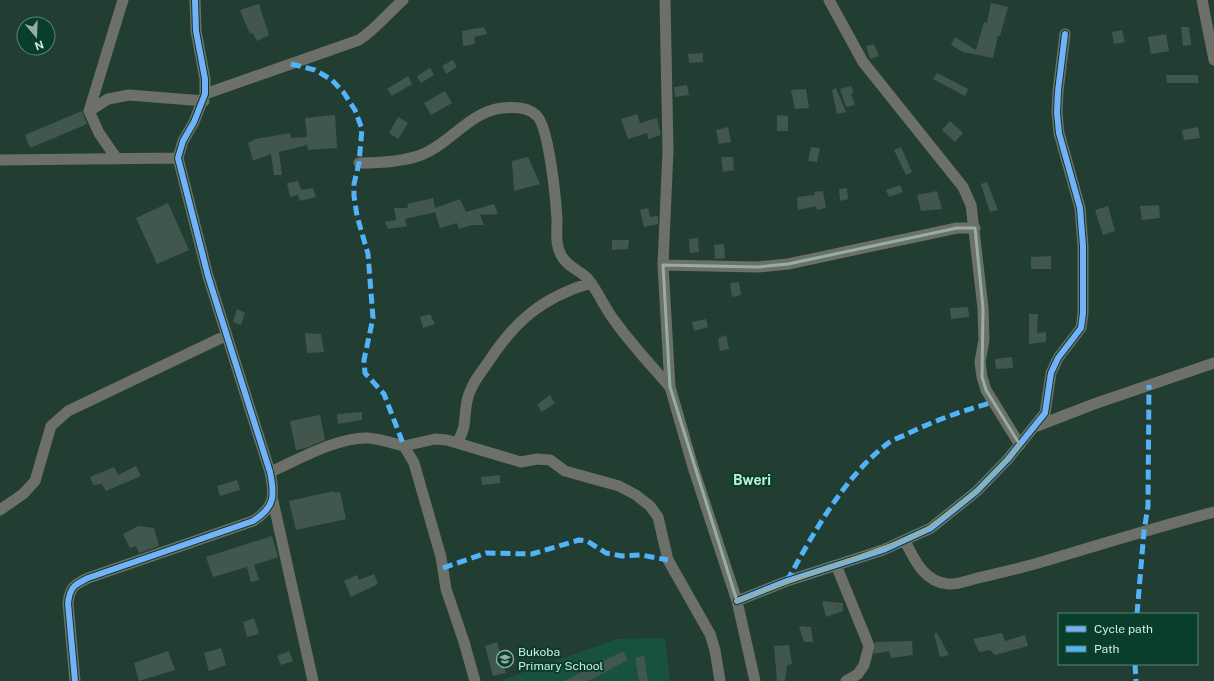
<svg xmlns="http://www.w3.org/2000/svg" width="1214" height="681" viewBox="0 0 1214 681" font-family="'Public Sans',sans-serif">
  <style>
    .built { fill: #18523c }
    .building { fill: #41574d }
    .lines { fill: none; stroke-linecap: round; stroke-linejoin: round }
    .minor { stroke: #6c7069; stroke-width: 11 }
    .quiet { stroke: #52b3f8; stroke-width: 5; stroke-dasharray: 10 5; stroke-linecap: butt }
    .cycleway-casing { stroke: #083e2b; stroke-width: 8 }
    .cycleway { stroke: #73b2f8; stroke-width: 6 }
    .marked { fill: none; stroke: #94aea2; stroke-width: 3; stroke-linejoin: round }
    .labels { text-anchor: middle; stroke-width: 4; stroke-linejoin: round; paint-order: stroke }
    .poi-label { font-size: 12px; fill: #d2ebde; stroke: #083e2b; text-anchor: start }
    .quarter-label { font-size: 14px; font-weight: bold; fill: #bcf1d7; stroke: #083e2b }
  </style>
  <rect width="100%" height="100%" fill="#223e33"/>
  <path class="built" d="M665,638L670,681H499L617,639Z"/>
  <path class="building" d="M991,3L1008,7L1000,36H998L993,58L963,52L951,45L955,37L976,50L984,22L987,23Z
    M259,4L269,35L257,41L253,33L250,34L240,10Z
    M484,27L487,34L474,37L475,44L463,46L462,31Z
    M1181,27H1189L1191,45L1183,46Z
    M1122,30L1125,42L1114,44L1112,32Z
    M1166,34L1169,51L1151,54L1148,37Z
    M874,44L879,56L870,59L866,46Z
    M703,53V62L689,63L688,54Z
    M453,60L457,67L446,74L442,66Z
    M430,68L434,75L421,83L417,76Z
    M937,73L968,89L965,96L933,79Z
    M1166,75H1198V83H1167Z
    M408,76L412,84L392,96L387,89Z
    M687,85L689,95L675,97L674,87Z
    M851,86L854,93L851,94L855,105L846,107L840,89Z
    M836,88L846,112L837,114L832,90Z
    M806,89L809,108L795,109L791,90Z
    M445,91L452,103L431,115L424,103Z
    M82,111L87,124L30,148L25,135Z
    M637,114L640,123L657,118L661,135L648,139L647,133L628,139L621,119Z
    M335,115L337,148L308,150L307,145L279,152L282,175H274L271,154L253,161L248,143L256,139L290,133L291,138L307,137L305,118Z
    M777,115L788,116V131H777Z
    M398,117L408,123L398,139L389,133Z
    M950,121L963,133L955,142L942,130Z
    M728,127L731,142L719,144L716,130Z
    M1198,127L1200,138L1184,140L1182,130Z
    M811,147L820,148L817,162L808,161Z
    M901,147L912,172L906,175L894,150Z
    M528,157L540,184L514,191L512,161Z
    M721,157H733L734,170L723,172Z
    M298,181L301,190L313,188L316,197L300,201L298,195L290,197L287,183Z
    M987,182L998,210L990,212L981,184Z
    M900,185L903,192L889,197L886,190Z
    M847,188L848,199L840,201L839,189Z
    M823,191L826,208L817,210L816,206L798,210L797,197L815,195L814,192Z
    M937,191L942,209L921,211L917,195Z
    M433,198L435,208L460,199L466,212L494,204L498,214L480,215L484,225H472L459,229L457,223L440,228L435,212L405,219L407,226L388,229L385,222L396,220L394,208H408L407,204Z
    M168,203L189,250L157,264L136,218Z
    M1159,205L1160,218L1142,220L1140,206Z
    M1108,206L1115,231L1103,235L1095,210Z
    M648,208L650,217L658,216V224L644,227L640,210Z
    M698,238L699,252L690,253L689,239Z
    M612,240H629L628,249L612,250Z
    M724,244L725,258L715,259L714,245Z
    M1051,256V269H1031V257Z
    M739,282L741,295L732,297L730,283Z
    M968,307L969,317L951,319L950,308Z
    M237,309L245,313L241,325L233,322Z
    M430,314L435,324L423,328L420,317Z
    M1029,314H1038L1037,333L1046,332V342L1029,344Z
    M706,319L708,327L694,331L692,322Z
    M305,333L321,334L324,352L307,353Z
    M726,335L729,349L720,351L718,338Z
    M1012,357L1013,368L996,369L995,359Z
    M550,395L555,403L542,412L537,405Z
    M362,412V420L338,424L337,414Z
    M320,415L325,440L306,448L296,450L290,421Z
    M136,466L141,476L106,491L102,484L93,485L90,477L114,467L118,475Z
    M500,475V483L482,485L481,477Z
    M237,480L240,490L220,496L217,486Z
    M334,491V493L340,492L346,519L296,530L289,501Z
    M138,526L154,528L159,546L139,553L136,546L130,548L123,534Z
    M272,536L278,557L254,565L259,580L251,582L247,567L213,577L206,557Z
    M374,574L378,584L351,597L344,581L357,575L359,580Z
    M822,601L843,603V611L826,617Z
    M254,618L259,634L247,637L243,622Z
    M799,626L811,627L813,642H804Z
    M937,633L949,655L940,657L934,634Z
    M1002,633L1005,641L1025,635L1028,646L995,655L990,650L979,652L973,639Z
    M912,641L913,655L891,658L889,651L874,654L875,642Z
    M497,642L506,673L493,676L485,646Z
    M789,645L792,664L787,665L785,681H777L774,646Z
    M221,648L226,665L209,671L204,653Z
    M168,651L175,670L139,681L134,663Z
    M289,651L293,661L281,665L277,656Z
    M623,651L628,660L588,681H564Z
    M644,656L648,681H639L635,658Z"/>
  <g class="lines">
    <path class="minor" d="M665,0L668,150L663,265L670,387L693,467L737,601L755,681
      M829,0L863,62L963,187L971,205L983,308L984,340L980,362L982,377L986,390L1020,445
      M1202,0L1214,60
      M205,94L359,40C376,29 388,13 403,0
      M89,111L108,99L129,95L204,101
      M117,159L99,133L89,111L123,0
      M0,160L178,158
      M359,163C379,163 402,162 421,155C450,144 469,112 502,108C512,107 528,107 536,115C549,125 556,201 557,220C557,232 555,244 561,255C567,267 580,270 588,279C598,291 604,307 614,320C631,344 651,365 670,387
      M663,265L758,267L788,264L957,228H975
      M1037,426L1094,404L1214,363
      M457,443C460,437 463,432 464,426C466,412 465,400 472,387C476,378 483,370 489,361C516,320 542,298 590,283
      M404,446L435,439L447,440L521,462L537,459L550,460L565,471L619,486L636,495L650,506L658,517L668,560L710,634L715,650L720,681
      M270,472C298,460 337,437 368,438C380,439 392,443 404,446L414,463L418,477L441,557L446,589L464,642L475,681
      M273,501L313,681
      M0,510L23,494L35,481L51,426L68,411L225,336
      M905,541C914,559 924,582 948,584C957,585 966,581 974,579C998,573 1022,568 1045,561C1101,544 1157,527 1214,512
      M836,565L869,646L864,665L858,674L846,681
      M737,601L787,581L883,550L931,528L977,491L1008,459L1045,413L1051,373L1058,358L1081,328L1083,313V246L1080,208L1059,133L1057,113L1058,91L1065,34
      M75,681L68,603C70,587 74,585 88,578L253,521C275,507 275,496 270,472L208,276L178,158L183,141L194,122L205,94V79L196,31L195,0"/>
    <path class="quiet" d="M291,64L315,70L332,80L344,93L355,110L362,129L359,163L354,184V196L357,216L368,254L373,318L364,360L365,373L384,394L404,446
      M443,568L486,553L532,554L579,540L587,541L606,553L622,556L641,555L668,560
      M787,581C813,534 844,477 887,444C893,439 902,437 909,433C936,420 964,410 994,402
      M1137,614L1144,531L1148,506L1149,385
      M1135,664L1136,681"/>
    <g class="cycleway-casing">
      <path id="cycleway" d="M737,601L787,581L883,550L931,528L977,491L1008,459L1045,413L1051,373L1058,358L1081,328L1083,313V246L1080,208L1059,133L1057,113L1058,91L1065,34
        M75,681L68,603C70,587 74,585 88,578L253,521C275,507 275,496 270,472L208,276L178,158L183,141L194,122L205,94V79L196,31L195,0"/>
    </g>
    <use href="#cycleway" class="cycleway"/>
  </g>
  <path class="marked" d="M957,228H975L983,308L982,377L986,390L1020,445L977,491L920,534L737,601L670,387L663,265L758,267L788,264Z"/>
  <defs>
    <g id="school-ring" transform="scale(0.9)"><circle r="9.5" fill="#083e2b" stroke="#94aea2" stroke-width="1.5"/><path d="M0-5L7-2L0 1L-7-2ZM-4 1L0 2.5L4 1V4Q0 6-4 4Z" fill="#94aea2"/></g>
  </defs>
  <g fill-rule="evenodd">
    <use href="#school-ring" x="505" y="659"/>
  </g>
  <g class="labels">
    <g class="poi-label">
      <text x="518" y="656">Bukoba<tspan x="518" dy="14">Primary School</tspan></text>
    </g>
    <g class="quarter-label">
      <text x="752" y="485">Bweri</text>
    </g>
  </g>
  <rect x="1058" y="613" width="140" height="52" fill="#083e2b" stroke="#598373"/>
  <rect x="1066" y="626" width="20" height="6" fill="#73b2f8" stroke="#598373"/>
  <text x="1094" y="633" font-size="12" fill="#d2ebde">Cycle path</text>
  <rect x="1066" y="646" width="20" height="6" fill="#52b3f8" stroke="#598373"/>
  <text x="1094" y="653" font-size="12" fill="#d2ebde">Path</text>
  <g transform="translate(36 36) rotate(161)"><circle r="19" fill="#083e2b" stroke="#598373"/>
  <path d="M0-3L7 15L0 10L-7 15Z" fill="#94aea2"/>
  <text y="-6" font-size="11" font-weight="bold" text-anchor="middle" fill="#d2ebde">N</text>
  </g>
</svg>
